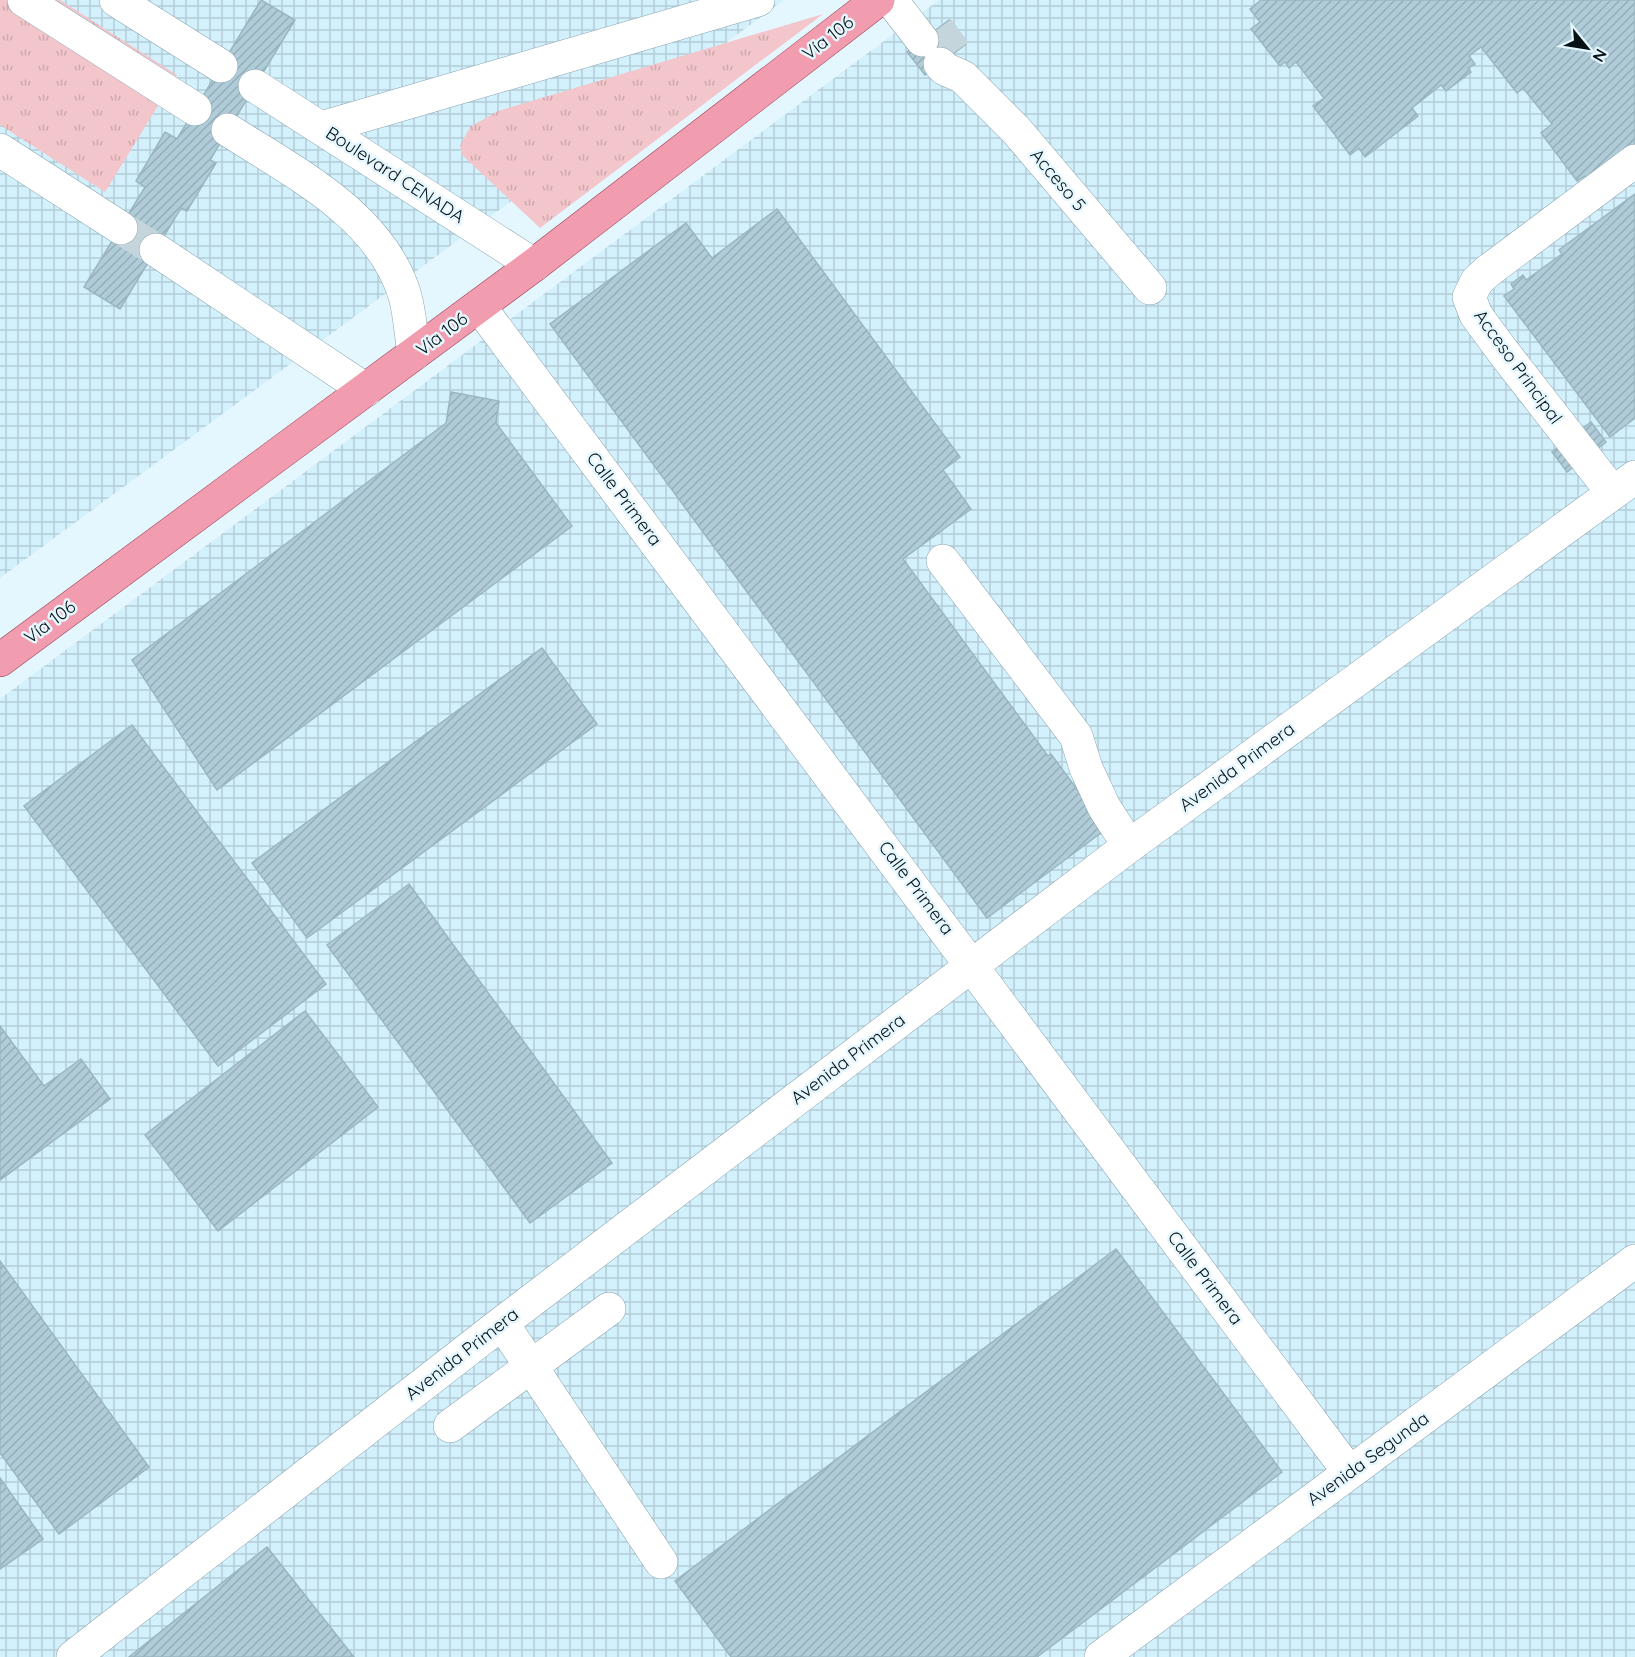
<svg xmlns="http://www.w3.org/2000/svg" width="1635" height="1657" viewBox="0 0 1635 1657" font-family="Quicksand,sans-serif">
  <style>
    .industrial { fill: url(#industrial-grid) }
    .grass { fill: url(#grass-tufts) }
    .building { fill: url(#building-hatch); stroke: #9ab6c1; stroke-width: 1.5 }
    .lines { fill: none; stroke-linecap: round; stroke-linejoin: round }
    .minor-tunnel { stroke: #c4d5db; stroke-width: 33; stroke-dasharray: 33 16; stroke-linecap: butt }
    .minor-casing { stroke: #88a4af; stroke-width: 34 }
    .major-casing { stroke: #9a4156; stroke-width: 34 }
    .minor { stroke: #fff; stroke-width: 33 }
    .major { stroke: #f19daf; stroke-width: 33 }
    .labels { text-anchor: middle; stroke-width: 5; stroke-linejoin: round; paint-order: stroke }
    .street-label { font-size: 18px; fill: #081216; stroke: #e5f7fe }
  </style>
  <defs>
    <pattern id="industrial-grid" width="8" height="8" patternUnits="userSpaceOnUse" patternTransform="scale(1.5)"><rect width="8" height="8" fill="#d3f1fd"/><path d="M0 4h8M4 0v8" fill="none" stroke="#b4ced8"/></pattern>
    <pattern id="grass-tufts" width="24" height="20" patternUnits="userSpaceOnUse" patternTransform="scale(1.5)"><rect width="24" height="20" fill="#f2c6cb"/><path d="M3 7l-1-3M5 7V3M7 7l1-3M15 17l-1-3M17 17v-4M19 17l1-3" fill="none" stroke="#cea9ae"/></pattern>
    <pattern id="building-hatch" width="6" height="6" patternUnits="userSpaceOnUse" patternTransform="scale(1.5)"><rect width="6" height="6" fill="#afccd8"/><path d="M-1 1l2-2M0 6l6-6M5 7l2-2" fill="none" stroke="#95aeb9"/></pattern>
  </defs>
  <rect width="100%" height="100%" fill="#e5f7fe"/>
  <path class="industrial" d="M0,0H784L0,578Z
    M939,0H1635V1657H0V699Z"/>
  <path class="grass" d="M0,0H60L177,75L105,192L0,125Z
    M823,14L540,228L462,155L460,146L470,127L498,111Z"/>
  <path class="building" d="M261,0L295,20L210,160L216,163L187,211L181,208L120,309L84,287L145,187L136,181L165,132L177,139Z
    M1261,0H1635V148L1590,183L1585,176L1577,181L1541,133L1552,124L1523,88L1517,93L1481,47L1469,56L1475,64L1468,68L1471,72L1446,91L1441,85L1412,108L1418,116L1365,157L1359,148L1350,155L1313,106L1324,98L1296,62L1289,68L1285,62L1280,66L1251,29L1260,22L1250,9Z
    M949,20L966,44L925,75L907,52Z
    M1635,194V418L1610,437L1504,296L1514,289L1511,284L1523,275L1526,280L1562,254L1559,250Z
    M777,209L960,457L943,470L971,509L903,559L1048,756L1051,754L1090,807L1086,810L1102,832L987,918L550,324L686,223L712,258Z
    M451,392L499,401L496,423L572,526L217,790L132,660L446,423Z
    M1591,422L1606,442L1567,472L1552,452Z
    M542,648L597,724L307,938L252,863Z
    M132,725L326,984L218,1066L24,806Z
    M409,884L612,1163L530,1223L327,945Z
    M305,1011L378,1107L218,1231L145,1135Z
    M0,1026L44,1086L81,1059L110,1099L0,1180Z
    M1116,1249L1282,1472L1037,1657H731L675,1581Z
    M0,1261L149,1467L59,1534L0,1453Z
    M0,1478L43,1539L0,1569Z
    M267,1547L354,1657H129Z"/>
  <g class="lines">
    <path class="minor-tunnel" d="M938,29L955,52
      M121,228L156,250"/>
    <g class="minor-casing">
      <path id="minor" d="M24,0L195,109
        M116,0L221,66
        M891,0L922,40
        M940,64L945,69L963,77L1016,130L1150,288
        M255,86L534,265
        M321,128L758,0
        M228,130C293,172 381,215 405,296C410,314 411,335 414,354
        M0,150L121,228
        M156,250L366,390
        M479,306L1349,1472
        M1613,493L1504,353L1476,315L1469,297L1477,281L1488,271L1635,161
        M943,561L1076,736L1086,768L1104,807L1129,846
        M502,1323L661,1562
        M450,1426L609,1309
        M73,1657L502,1323L1129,846L1635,477
        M1101,1657L1635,1261"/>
    </g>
    <g class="major-casing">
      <path id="major" d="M0,660L534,265L878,0"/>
    </g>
    <use href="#minor" class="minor"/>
    <use href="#major" class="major"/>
  </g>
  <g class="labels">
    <g class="street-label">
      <text transform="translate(828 38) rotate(-38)" y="6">Vía 106</text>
      <text transform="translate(395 175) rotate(33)" y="6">Boulevard CENADA</text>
      <text transform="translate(1058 180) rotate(50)" y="6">Acceso 5</text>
      <text transform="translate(442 334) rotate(-37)" y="6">Vía 106</text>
      <text transform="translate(1518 367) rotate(54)" y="6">Acceso Principal</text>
      <text transform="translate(624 499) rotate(53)" y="6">Calle Primera</text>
      <text transform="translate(50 622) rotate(-37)" y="6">Vía 106</text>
      <text transform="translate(1237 767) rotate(-36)" y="6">Avenida Primera</text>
      <text transform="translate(916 888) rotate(53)" y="6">Calle Primera</text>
      <text transform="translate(848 1059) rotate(-37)" y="6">Avenida Primera</text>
      <text transform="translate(1205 1278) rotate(53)" y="6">Calle Primera</text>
      <text transform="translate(462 1354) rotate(-38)" y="6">Avenida Primera</text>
      <text transform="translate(1368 1459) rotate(-36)" y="6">Avenida Segunda</text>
    </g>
  </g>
  <g transform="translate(1587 48) rotate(120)" stroke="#e5f7fe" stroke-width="4.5" paint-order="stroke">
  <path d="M0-4.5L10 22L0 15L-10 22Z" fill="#081216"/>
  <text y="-9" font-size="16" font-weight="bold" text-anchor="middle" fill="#081216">N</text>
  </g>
</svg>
